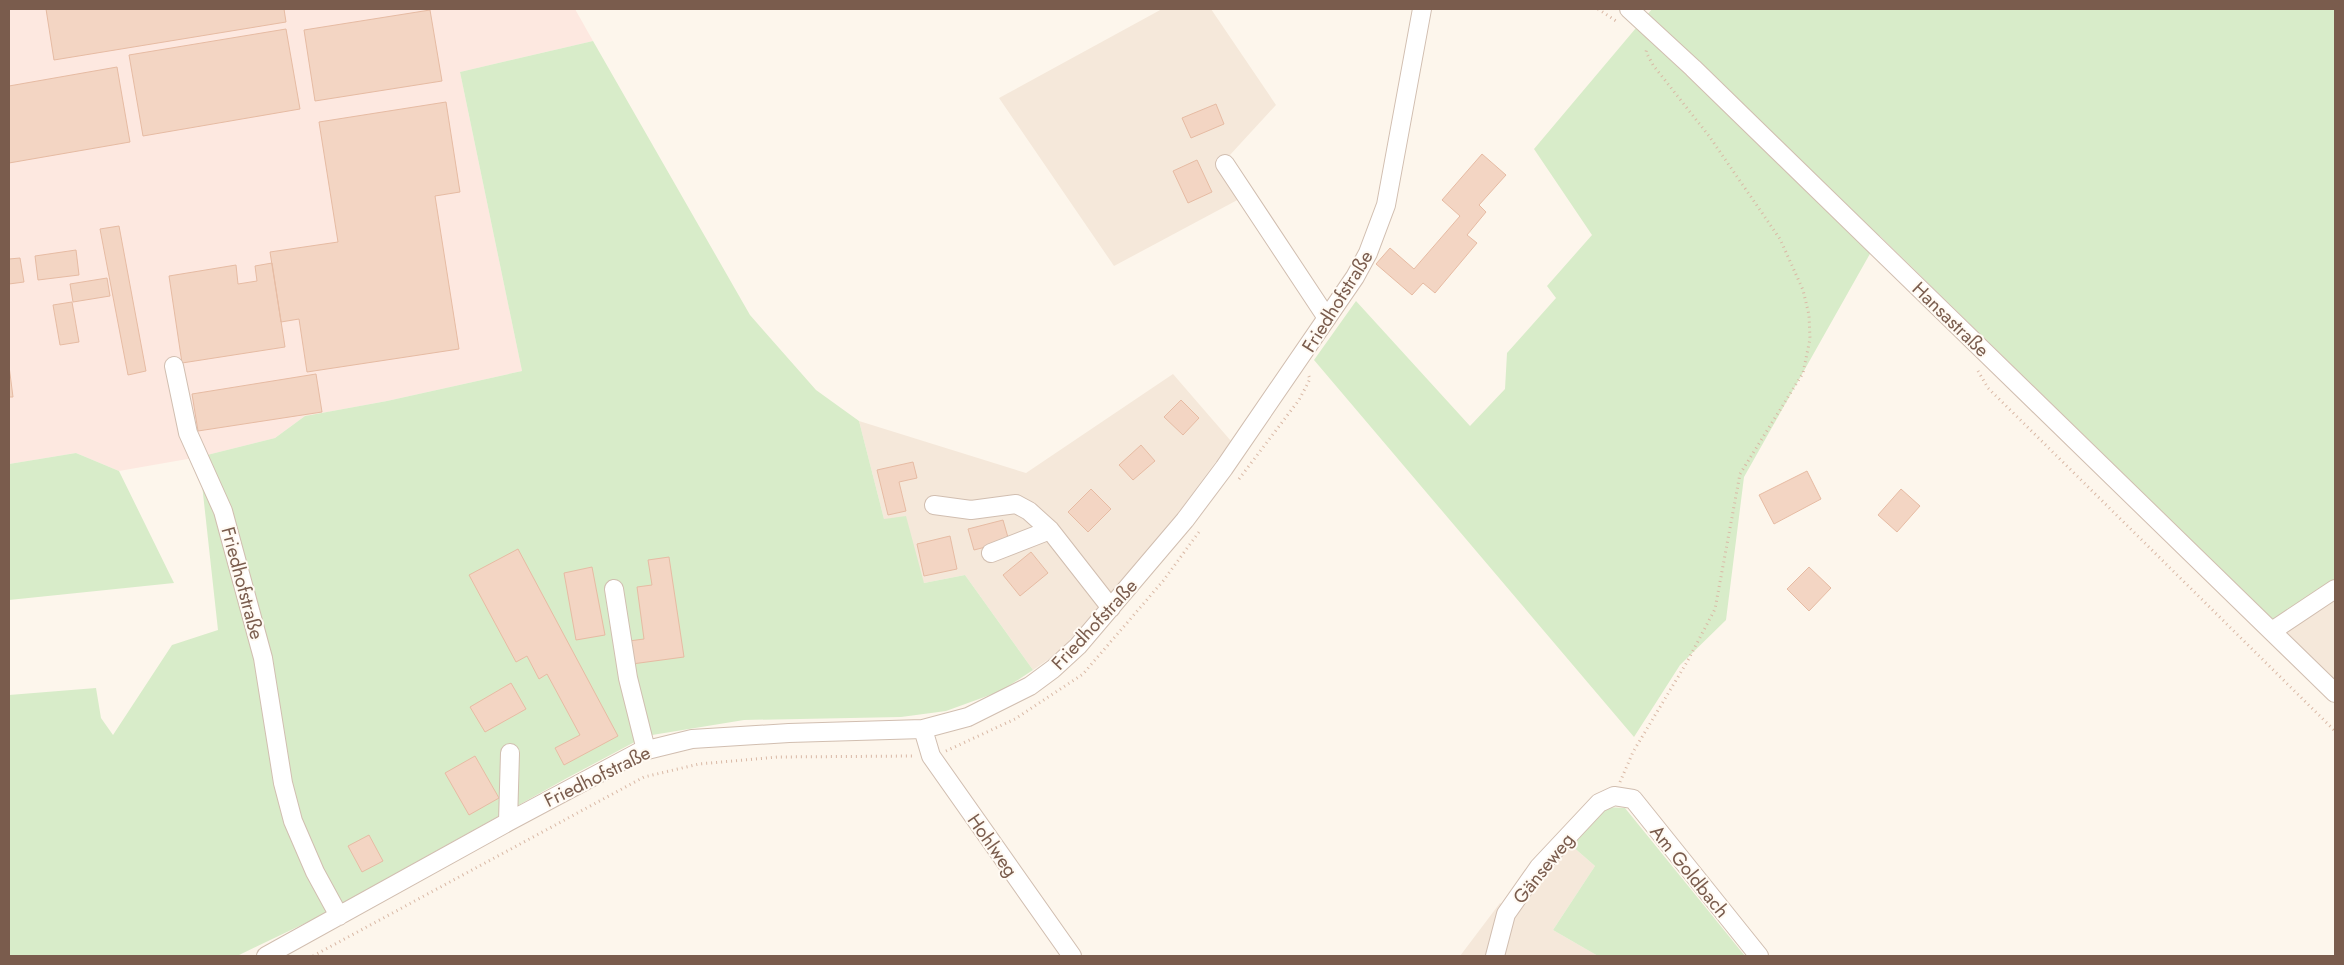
<svg xmlns="http://www.w3.org/2000/svg" width="2344" height="965" viewBox="0 0 2344 965" font-family="Jost,sans-serif">
  <style>
    .residential { fill: #f5e8da }
    .commercial { fill: #fde8e0 }
    .green { fill: #d8ecc9 }
    .building { fill: #f3d5c3; stroke: #e6bba3 }
    .lines { fill: none; stroke-linecap: round; stroke-linejoin: round }
    .minor-casing { stroke: #d1beb0; stroke-width: 20 }
    .path { stroke: #d9b8a5; stroke-width: 3; stroke-dasharray: 1 4; stroke-linecap: butt }
    .minor { stroke: #fff; stroke-width: 18 }
    .labels { text-anchor: middle; stroke-width: 4; stroke-linejoin: round; paint-order: stroke }
    .street-label { font-size: 19px; fill: #7a5c4d; stroke: #fffaf3 }
  </style>
  <rect width="100%" height="100%" fill="#fdf6ec"/>
  <path class="residential" d="M1162,9H1211L1276,105L1229,156L1243,197L1114,266L999,98Z
    M1173,374L1231,441L1164,532L1059,652L1033,670L965,575L924,583L884,519L859,421L1026,473Z
    M2335,581V682L2273,620Z
    M1571,845L1595,866L1553,930L1598,956H1460L1500,903L1516,915Z"/>
  <path class="commercial" d="M9,9H575L593,41L460,72L522,371L387,401L305,416L275,438L199,457L119,471L76,453L9,464Z"/>
  <path class="green" d="M1652,9H2335V581L2273,620L1880,236L1744,477L1726,620L1680,665L1634,737L1314,360L1356,301L1470,426L1505,389L1507,353L1556,298L1547,286L1592,235L1534,149Z
    M593,41L750,315L816,390L859,421L884,519L906,516L924,583L965,575L1033,670L1001,691L946,711L901,717L744,720L646,736L567,778L314,919L237,956H9V695L96,688L101,718L113,735L172,645L218,630L199,457L275,438L305,416L387,401L522,371L460,72Z
    M76,453L119,471L174,583L9,600V464Z
    M1606,807L1625,808L1745,956H1598L1553,930L1595,866L1571,845Z"/>
  <path class="building" d="M46,9H284L286,22L54,60Z
    M430,10L442,81L315,101L304,30Z
    M286,29L300,109L143,136L129,55Z
    M117,67L130,142L9,163V86Z
    M446,102L460,192L435,196L459,349L307,372L299,319L281,322L270,252L338,242L319,122Z
    M1216,104L1224,124L1191,138L1182,118Z
    M1482,154L1506,175L1479,205L1486,212L1467,235L1477,243L1435,293L1423,283L1412,295L1376,264L1390,248L1414,269L1460,216L1442,200Z
    M1197,160L1212,192L1188,203L1173,171Z
    M119,226L146,371L128,375L100,229Z
    M76,250L79,275L38,280L35,256Z
    M20,258L24,282L9,284V259Z
    M272,263L285,347L182,363L169,276L236,265L238,284L257,281L255,266Z
    M107,278L110,296L73,302L70,284Z
    M72,302L79,342L60,345L53,305Z
    M9,366L13,397H9Z
    M316,374L322,412L198,431L192,394Z
    M1181,400L1199,418L1183,435L1164,417Z
    M1141,445L1155,461L1133,480L1119,465Z
    M913,462L917,478L899,482L906,511L888,515L877,470Z
    M1807,471L1821,499L1774,524L1759,495Z
    M1091,489L1111,509L1088,532L1068,512Z
    M1901,489L1920,506L1897,532L1878,515Z
    M1003,520L1009,541L974,550L968,529Z
    M950,536L957,569L924,576L917,544Z
    M518,549L618,736L564,765L555,748L580,735L547,674L539,679L527,656L516,662L469,575Z
    M1031,552L1048,573L1020,596L1003,575Z
    M669,557L684,657L632,664L629,641L644,639L637,587L652,585L648,560Z
    M592,567L605,635L576,640L564,573Z
    M1809,567L1831,588L1809,611L1787,589Z
    M511,683L526,709L485,732L470,707Z
    M475,756L499,798L469,815L445,773Z
    M369,835L383,861L362,872L348,846Z"/>
  <g class="lines">
    <g class="minor-casing">
      <path id="minor" d="M1629,9L1693,68L2335,693
        M1225,164L1327,318
        M174,366L188,433L223,511L263,658L283,783L293,821L315,872L339,916
        M934,505L971,510L1016,504L1029,511L1050,530L1111,608
        M991,553L1050,530
        M614,589L628,678L646,750
        M2272,631L2335,589
        M923,729L931,756L1072,956
        M508,822L510,753
        M266,956L508,822L639,752L692,739L789,733L923,729L968,717L1030,686L1053,669L1078,646L1185,520L1224,468L1355,277L1368,253L1386,205L1422,9
        M1495,956L1506,914L1539,867L1599,803L1614,796L1633,799L1759,956"/>
    </g>
    <path class="path" d="M1598,9L1616,21
      M1978,371L1988,388L2335,731
      M1239,479L1299,400L1310,379L1308,374
      M946,751L1015,719L1083,674L1163,581L1199,532
      M1620,782L1633,752L1687,662L1715,609L1740,474L1803,373L1810,339L1809,315L1803,290L1780,239L1709,136L1653,65L1646,52L1647,48
      M313,956L644,777L699,764L778,757L913,756"/>
    <use href="#minor" class="minor"/>
  </g>
  <g class="labels">
    <g class="street-label">
      <text transform="translate(1337 301) rotate(-58)" y="7">Friedhofstraße</text>
      <text transform="translate(1951 319) rotate(44)" y="7">Hansastraße</text>
      <text transform="translate(243 583) rotate(75)" y="7">Friedhofstraße</text>
      <text transform="translate(1094 624) rotate(-47)" y="7">Friedhofstraße</text>
      <text transform="translate(597 776) rotate(-26)" y="7">Friedhofstraße</text>
      <text transform="translate(993 845) rotate(55)" y="7">Hohlweg</text>
      <text transform="translate(1543 868) rotate(-51)" y="7">Gänseweg</text>
      <text transform="translate(1690 871) rotate(51)" y="7">Am Goldbach</text>
    </g>
  </g>
  <rect width="2344" height="965" fill="none" stroke="#7a5c4d" stroke-width="20"/>
</svg>
